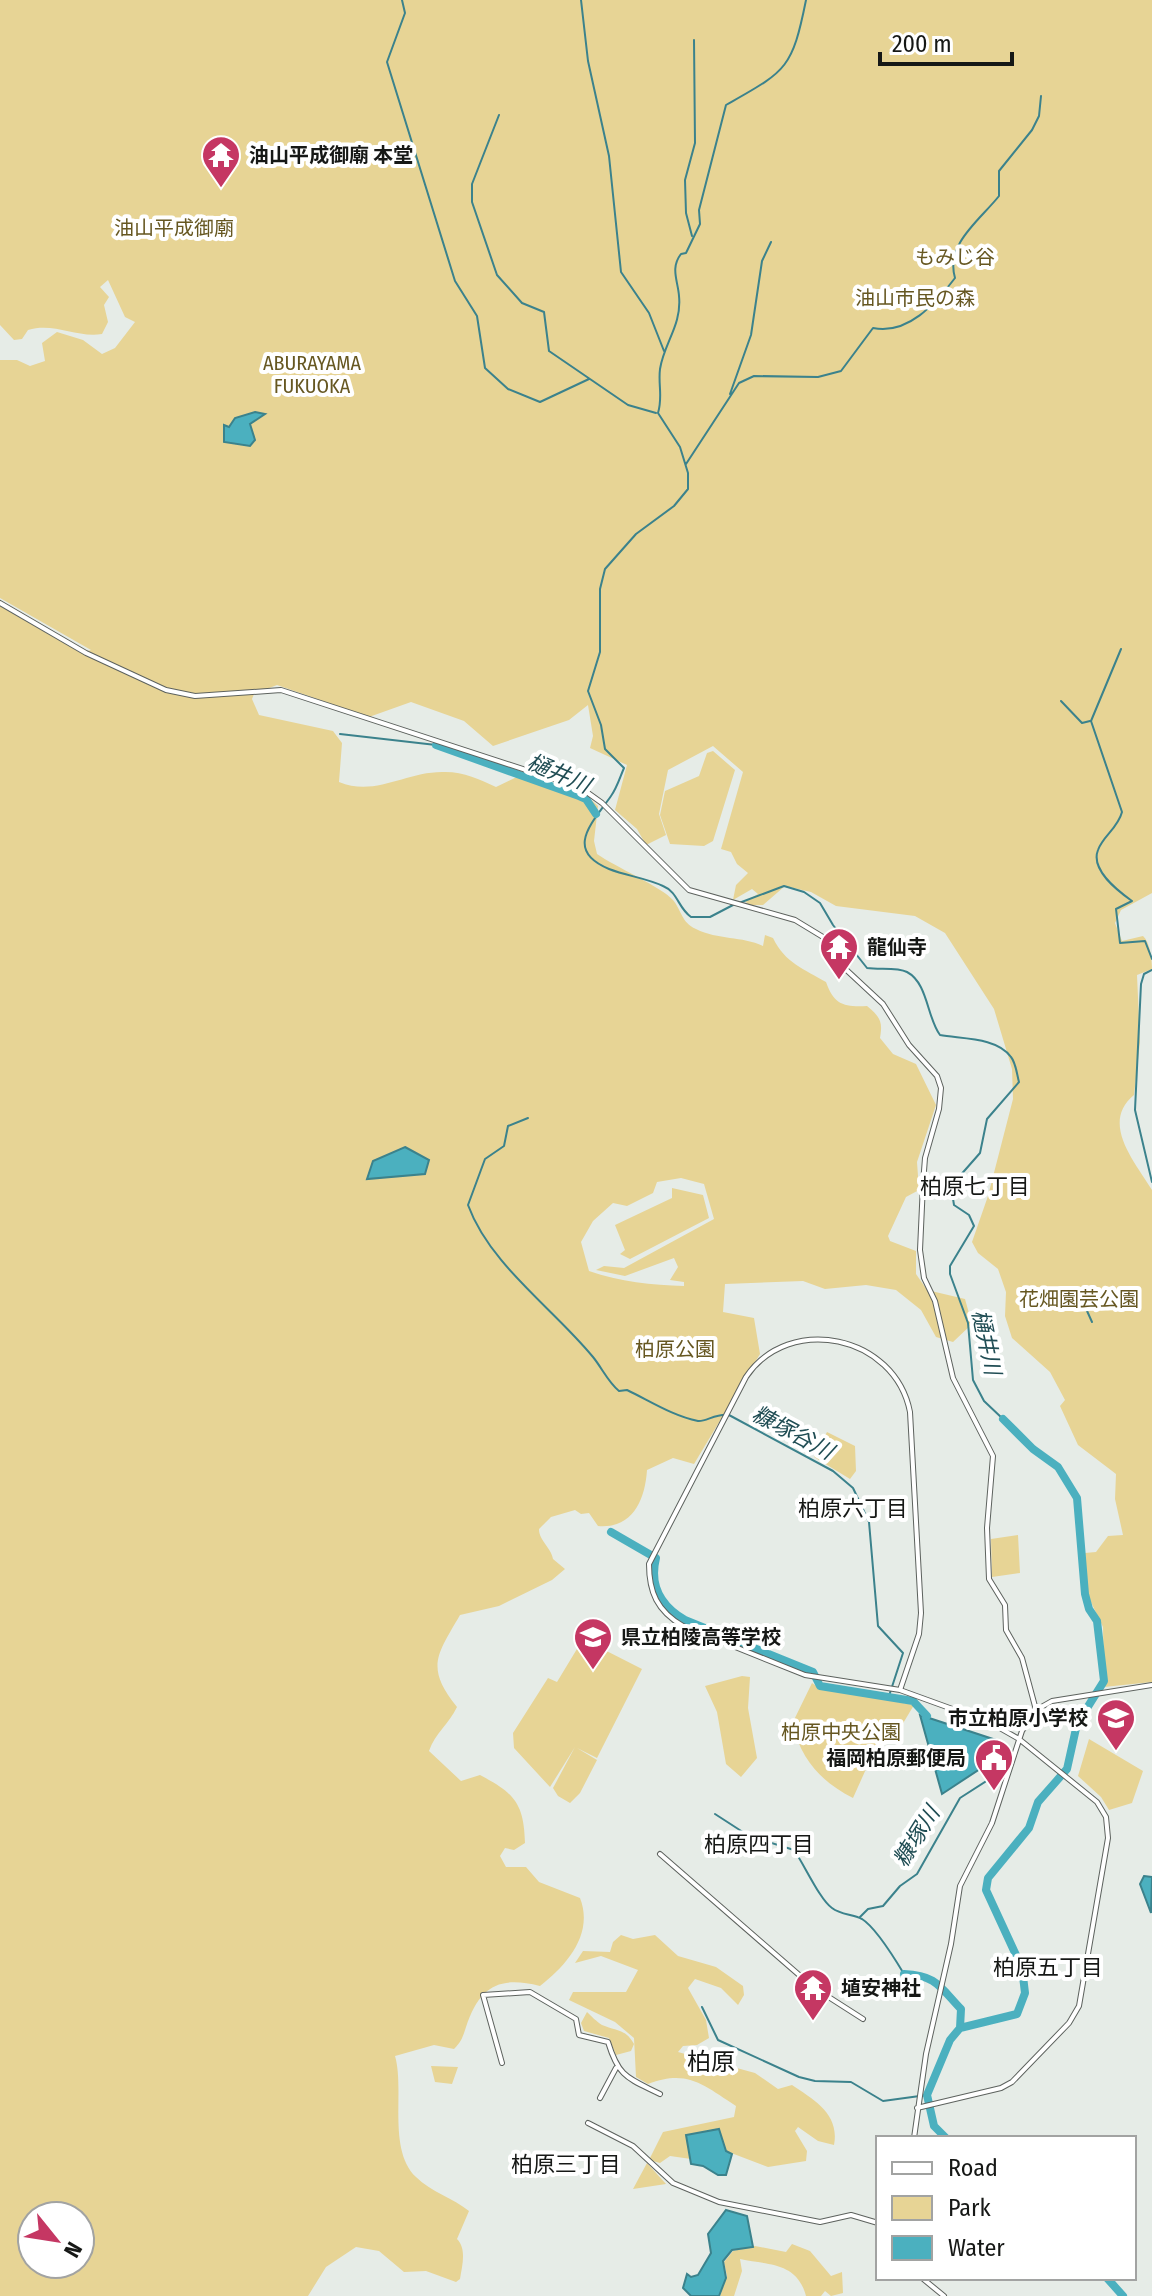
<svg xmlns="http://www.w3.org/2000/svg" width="1152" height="2296" viewBox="0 0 1152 2296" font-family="'Fira Sans Condensed','Noto Sans JP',sans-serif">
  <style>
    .green { fill: #e7d495; fill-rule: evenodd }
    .water { fill: #4bb0bf; stroke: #3b828c; stroke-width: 2 }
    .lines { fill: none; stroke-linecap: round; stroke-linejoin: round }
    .stream { stroke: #3b828c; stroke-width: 2 }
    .river { stroke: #4bb0bf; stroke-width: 8 }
    .tertiary-casing { stroke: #5d625e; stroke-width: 6 }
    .tertiary { stroke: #fff; stroke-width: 4 }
    .labels { text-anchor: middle; stroke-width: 8; stroke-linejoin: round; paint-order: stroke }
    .poi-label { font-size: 20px; font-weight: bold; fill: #161816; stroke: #fff; text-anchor: start }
    .park-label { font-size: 20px; fill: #665721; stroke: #fff }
    .water-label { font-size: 22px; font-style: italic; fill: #204d54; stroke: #fff }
    .neighbourhood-label { font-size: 22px; fill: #161816; stroke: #fff }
    .quarter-label { font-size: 24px; fill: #161816; stroke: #fff }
  </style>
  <rect width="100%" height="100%" fill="#e6ece7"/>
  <path class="green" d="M0,0H1152V893L1121,910L1115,923L1122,941L1143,936C1150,942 1152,959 1152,969L1137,975L1140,1042L1134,1095C1100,1123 1135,1162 1152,1190V1682L1104,1687L1103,1627L1088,1596L1085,1553L1096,1552L1108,1536L1123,1535L1115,1499L1116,1474L1078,1445L1060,1406L1065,1400L1050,1372L1012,1338L1005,1316L1006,1292L998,1269L978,1253L972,1242L988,1196L1013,1099L1012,1069L994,1009L945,933L915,916L836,906L811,892L785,886L763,905H749L745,901L758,894L752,889L733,900L736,885L748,873L737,864L731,852L721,849L743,772L713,746L668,770L659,814L666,835L646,845L637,829L615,810L627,765L590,748L593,736L588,705L569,720L493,746L464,721L411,702L369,717L277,685L254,694L252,699L259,715L333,731L342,743L339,782C375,797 405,772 442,772C462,771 479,779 496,787L525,773L586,795L598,806L594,841L597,854C614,866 663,888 673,900C682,911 681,922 696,929C718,940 742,936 763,946L765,935L773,938C785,963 804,969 826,982C834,1005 844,1007 867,1006C880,1017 883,1021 880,1038L893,1054L916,1064L936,1105L917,1162L919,1190L906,1197L888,1236L890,1241L916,1251V1274L927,1290L965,1299L972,1324L953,1342L936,1337L921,1310L896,1290L866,1285L825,1289L803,1281L725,1284L723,1312L754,1318L760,1354L694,1464L673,1458L647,1470C645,1501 632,1529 598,1526L589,1513L581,1514L575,1510L551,1517L539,1529C539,1541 551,1547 553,1559L565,1569L552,1580L499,1606L460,1615C437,1655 425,1667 457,1707C449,1724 435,1733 429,1751L461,1781L480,1775C514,1793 524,1803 525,1843L514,1850L505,1848L500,1856L506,1867H526L539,1882L580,1898C594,1934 567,1965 540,1986C500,1976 480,1985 466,2027C463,2036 462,2041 454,2049L434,2045L395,2056C405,2090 387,2149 416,2177C431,2192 453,2198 469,2211L457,2239C467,2249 462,2266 460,2279L456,2282L426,2271L404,2272L379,2251L356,2247L326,2267L308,2296H0V606L81,653L91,650L0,598V360H17L30,366L45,361L42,343L57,332L83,340L102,354L115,348L135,322L125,317L108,280L100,287L109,297L104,305L108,322L102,334C76,338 54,322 28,330L22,339L14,340L0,325ZM681,1178L704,1184L714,1219L624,1268L604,1266L596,1270L625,1276L674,1258L678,1267L670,1280L684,1282V1286C652,1285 620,1282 589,1271L581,1242L593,1221L613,1203L627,1206L653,1193L657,1182ZM32,2216H80V2264H32Z
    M713,751L735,770L713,841L704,846L670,844L660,815L665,791L699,776L707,753Z
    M672,1188L703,1195L709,1218L630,1259L620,1254L625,1250L615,1225L672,1198Z
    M827,1432L855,1446L856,1471L850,1479L814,1457Z
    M1018,1535L1020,1573L992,1577L991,1539Z
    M583,1639L642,1669L597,1758L577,1748L597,1760L580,1793L570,1803L558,1796L553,1788L575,1747L550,1787L514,1748L513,1733L548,1678L557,1682Z
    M742,1676L750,1677L748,1708L757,1758L741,1777L726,1764L717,1712L705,1686Z
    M812,1683L819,1688L914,1705L902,1725L886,1729L882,1742L887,1761L871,1758L853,1798C820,1781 802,1760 792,1724Z
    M1089,1739L1143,1771L1132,1803L1109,1810L1101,1797L1078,1776Z
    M621,1935L633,1939L655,1935L678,1956L716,1967L743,1986L744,1995L738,2005L721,1988L695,1979L688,1988L706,2020L709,2038L697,2045L683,2046L678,2052L755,2073L778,2089L792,2085C814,2100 840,2114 834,2145L818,2141L798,2127L795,2131L807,2151L806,2161L768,2167L726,2151L719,2130L686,2135L691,2159L670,2156L660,2163L649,2160L663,2132L734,2117L736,2106C703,2085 688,2069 648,2084L636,2077L634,2038L615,2022L569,2000L573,1992H626L638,1970L601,1956L575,1963L583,1951L610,1952L613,1942Z
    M587,2012C591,2016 597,2022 602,2025C616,2031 626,2029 634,2044L631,2051L616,2055L609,2038L584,2031L581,2023Z
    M431,2066L458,2067L452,2084L435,2082Z
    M647,2163L666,2184L633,2189Z
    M792,2244L810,2251L831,2276L842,2272L843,2293L831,2296L825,2291L821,2296H806C797,2262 769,2265 740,2259L742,2271L734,2296H720L727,2276L724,2262L733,2251L755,2246L786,2252Z"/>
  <path class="water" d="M255,412L265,414L250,424L255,440L250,446L224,442V425L229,427L235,418Z
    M405,1147L429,1160L425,1174L367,1179L373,1161Z
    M920,1715L999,1741L992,1761L942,1794Z
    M1144,1876L1152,1877L1151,1913L1140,1884Z
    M719,2129L726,2151L732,2154L726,2175H718L703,2166L691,2164L686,2135Z
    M726,2210L747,2216L753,2247L732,2250L723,2261L726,2278L719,2296H691L683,2288L687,2274L691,2277L698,2275L711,2253L708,2234Z"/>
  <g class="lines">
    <path class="stream" d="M402,0L405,13L387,62L455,281L477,316L485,368L508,389L540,402L589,379
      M581,0L588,61L609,156L621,272L649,313L664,351
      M499,115L472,184V202L497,275L522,303L544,312L549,351L628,405L656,413
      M692,236L686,213L685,180L695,143L694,40
      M730,394L751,335L762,261L771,242
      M686,464L739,383L754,376L818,377L841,371L873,328C908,335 935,304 955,278C945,244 980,220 999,196V171L1032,130L1039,116L1041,96
      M1121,649L1091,721L1122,812C1118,828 1103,836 1098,850C1090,870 1118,891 1132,901L1116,909L1120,943L1145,941L1152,959
      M1061,701L1082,723L1090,721
      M340,734L436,745
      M739,903L784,886L804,892L820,903L833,925L867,968C879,970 897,967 907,972C928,983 927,1018 940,1035C961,1039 997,1037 1011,1057C1016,1063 1017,1075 1019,1082L987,1119L980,1153L951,1186L954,1205L969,1215L974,1226L950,1266V1274L968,1323L973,1380L984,1401L1003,1419
      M733,905L710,917H691C678,908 678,892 663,886C646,878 627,876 609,869C563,850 593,822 611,796C617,788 620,777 624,768L605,749L601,725L588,691L600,652V589L605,569L636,534L674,506L688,489V473L680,447L658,413C663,397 658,385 660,369C664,343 682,325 679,296C678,281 670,268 681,254L686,253L700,224L699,210L726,105C786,71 792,70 806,0
      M1152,970L1144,974L1141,984L1135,1110L1152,1182
      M528,1118L508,1126L504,1146L485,1159L468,1205C490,1265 553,1308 593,1357C602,1368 608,1382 619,1391L627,1390C650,1401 673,1416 698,1421C706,1422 716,1413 729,1415L833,1471L853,1488L869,1522L878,1626L903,1653L889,1696
      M1078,1291L1092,1322
      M715,1814L749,1836L794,1850C804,1864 820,1900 832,1908C841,1915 852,1914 862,1919C875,1927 895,1959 904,1974
      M860,1917L868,1909L883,1906L900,1886L917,1874L960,1798L1002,1771L1004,1765L993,1758
      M702,2007L718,2040L799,2077L815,2081L851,2082L883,2101L927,2095"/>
    <path class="river" d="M436,745L579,796L586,799L596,814
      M611,1532L656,1558C649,1586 661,1606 685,1620L813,1672L820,1686L913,1701L927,1716
      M904,1974C936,1975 940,1987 961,2009L960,2028
      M946,2138L934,2126L927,2095L950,2040L960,2028L1017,2014L1025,1993L1022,1968L986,1890L988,1878L1029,1828L1038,1802L1067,1769L1077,1724L1104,1681L1097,1621L1089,1609L1085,1594L1077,1498L1058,1467L1033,1449L1003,1419
      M1107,2278L1123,2296"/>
    <g class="tertiary-casing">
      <path id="tertiary" d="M0,603L86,653L166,690L195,696L281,690L581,788L602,803L689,890L795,920L823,937L840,964L883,1004L909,1045L937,1076L941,1088L939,1109L925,1158L923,1184L920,1250L924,1278L935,1301L953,1378L993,1456L987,1528L989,1579L1005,1605L1006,1630L1022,1658L1036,1710
        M900,1690L919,1634L921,1613L910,1412C895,1335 789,1313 746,1377L649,1564C649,1592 657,1611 683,1626L805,1675L900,1690L991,1723L1019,1739L1097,1802L1106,1817L1108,1838L1079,2006L1069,2023L1012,2082L1001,2088L917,2108
        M660,1854L813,1987L863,2019
        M502,2063L483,1995L530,1992L576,2019L579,2035L608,2042C619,2078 628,2078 660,2094
        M600,2098L616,2068
        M588,2123L633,2146L673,2183L719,2202L820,2222L851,2215L878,2223
        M914,2138L926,2054L951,1944L960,1886L992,1823L1022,1731L1036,1710L1052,1701L1152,1685
        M922,2278L944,2296"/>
    </g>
    <use href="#tertiary" class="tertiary"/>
  </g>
  <defs>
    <g id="temple-pin" transform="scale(2)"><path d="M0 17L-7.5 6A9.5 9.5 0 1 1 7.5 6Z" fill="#c53763" stroke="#fff"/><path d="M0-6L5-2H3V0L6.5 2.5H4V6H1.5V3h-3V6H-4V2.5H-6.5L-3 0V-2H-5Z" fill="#fff"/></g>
    <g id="school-pin" transform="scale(2)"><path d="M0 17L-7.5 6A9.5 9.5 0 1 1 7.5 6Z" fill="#c53763" stroke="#fff"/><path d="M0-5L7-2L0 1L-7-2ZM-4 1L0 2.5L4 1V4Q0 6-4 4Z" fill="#fff"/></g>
    <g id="civic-pin" transform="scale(2)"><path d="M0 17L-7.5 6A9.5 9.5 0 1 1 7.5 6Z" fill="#c53763" stroke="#fff"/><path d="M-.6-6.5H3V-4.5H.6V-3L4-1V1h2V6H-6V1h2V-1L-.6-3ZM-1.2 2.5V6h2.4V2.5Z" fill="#fff"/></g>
  </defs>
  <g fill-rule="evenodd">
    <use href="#temple-pin" x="221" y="155"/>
    <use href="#temple-pin" x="839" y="947"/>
    <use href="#school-pin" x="593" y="1637"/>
    <use href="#school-pin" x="1116" y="1718"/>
    <use href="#civic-pin" x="994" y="1758"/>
    <use href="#temple-pin" x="813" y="1988"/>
  </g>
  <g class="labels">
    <g class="poi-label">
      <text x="249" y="162">油山平成御廟 本堂</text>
      <text x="867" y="954">龍仙寺</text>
      <text x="621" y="1644">県立柏陵高等学校</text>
      <text x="1088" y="1725" text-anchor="end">市立柏原小学校</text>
      <text x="966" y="1765" text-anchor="end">福岡柏原郵便局</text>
      <text x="841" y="1995">埴安神社</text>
    </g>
    <g class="park-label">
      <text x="174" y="235">油山平成御廟</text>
      <text x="955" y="264">もみじ谷</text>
      <text x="915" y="305">油山市民の森</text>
      <text x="312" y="370">ABURAYAMA<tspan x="312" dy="23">FUKUOKA</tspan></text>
      <text x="1079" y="1306">花畑園芸公園</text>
      <text x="675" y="1356">柏原公園</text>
      <text x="841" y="1739">柏原中央公園</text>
    </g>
    <g class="water-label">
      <text transform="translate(559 773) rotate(23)" y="8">樋井川</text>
      <text transform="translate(987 1342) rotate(78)" y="8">樋井川</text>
      <text transform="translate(793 1432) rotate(28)" y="8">糠塚谷川</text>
      <text transform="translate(916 1836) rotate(-58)" y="8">糠塚川</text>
    </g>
    <g class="neighbourhood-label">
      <text x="975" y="1194">柏原七丁目</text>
      <text x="853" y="1516">柏原六丁目</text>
      <text x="759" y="1852">柏原四丁目</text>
      <text x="1048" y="1975">柏原五丁目</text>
      <text x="566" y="2172">柏原三丁目</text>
    </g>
    <g class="quarter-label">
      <text x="711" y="2070">柏原</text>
    </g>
  </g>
  <rect x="876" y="2136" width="260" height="144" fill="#ffffff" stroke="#a2a3a2" stroke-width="2"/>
  <rect x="892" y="2162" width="40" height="12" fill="#ffffff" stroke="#a2a3a2" stroke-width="2"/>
  <text x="948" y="2176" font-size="24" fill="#161816">Road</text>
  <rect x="892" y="2196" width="40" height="24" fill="#e7d495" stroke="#a2a3a2" stroke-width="2"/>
  <text x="948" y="2216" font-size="24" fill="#161816">Park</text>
  <rect x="892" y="2236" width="40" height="24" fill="#4bb0bf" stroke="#a2a3a2" stroke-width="2"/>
  <text x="948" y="2256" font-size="24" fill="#161816">Water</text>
  <g transform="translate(56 2240) rotate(120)"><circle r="38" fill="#ffffff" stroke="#a2a3a2" stroke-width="2"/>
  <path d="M0-6L14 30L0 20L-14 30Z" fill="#c53763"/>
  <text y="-12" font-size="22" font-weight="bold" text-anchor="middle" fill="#161816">N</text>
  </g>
  <path d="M880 52v12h132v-12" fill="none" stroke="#161816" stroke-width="4"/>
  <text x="892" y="52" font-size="24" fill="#161816" stroke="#ffffff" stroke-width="6" paint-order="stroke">200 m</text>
</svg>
